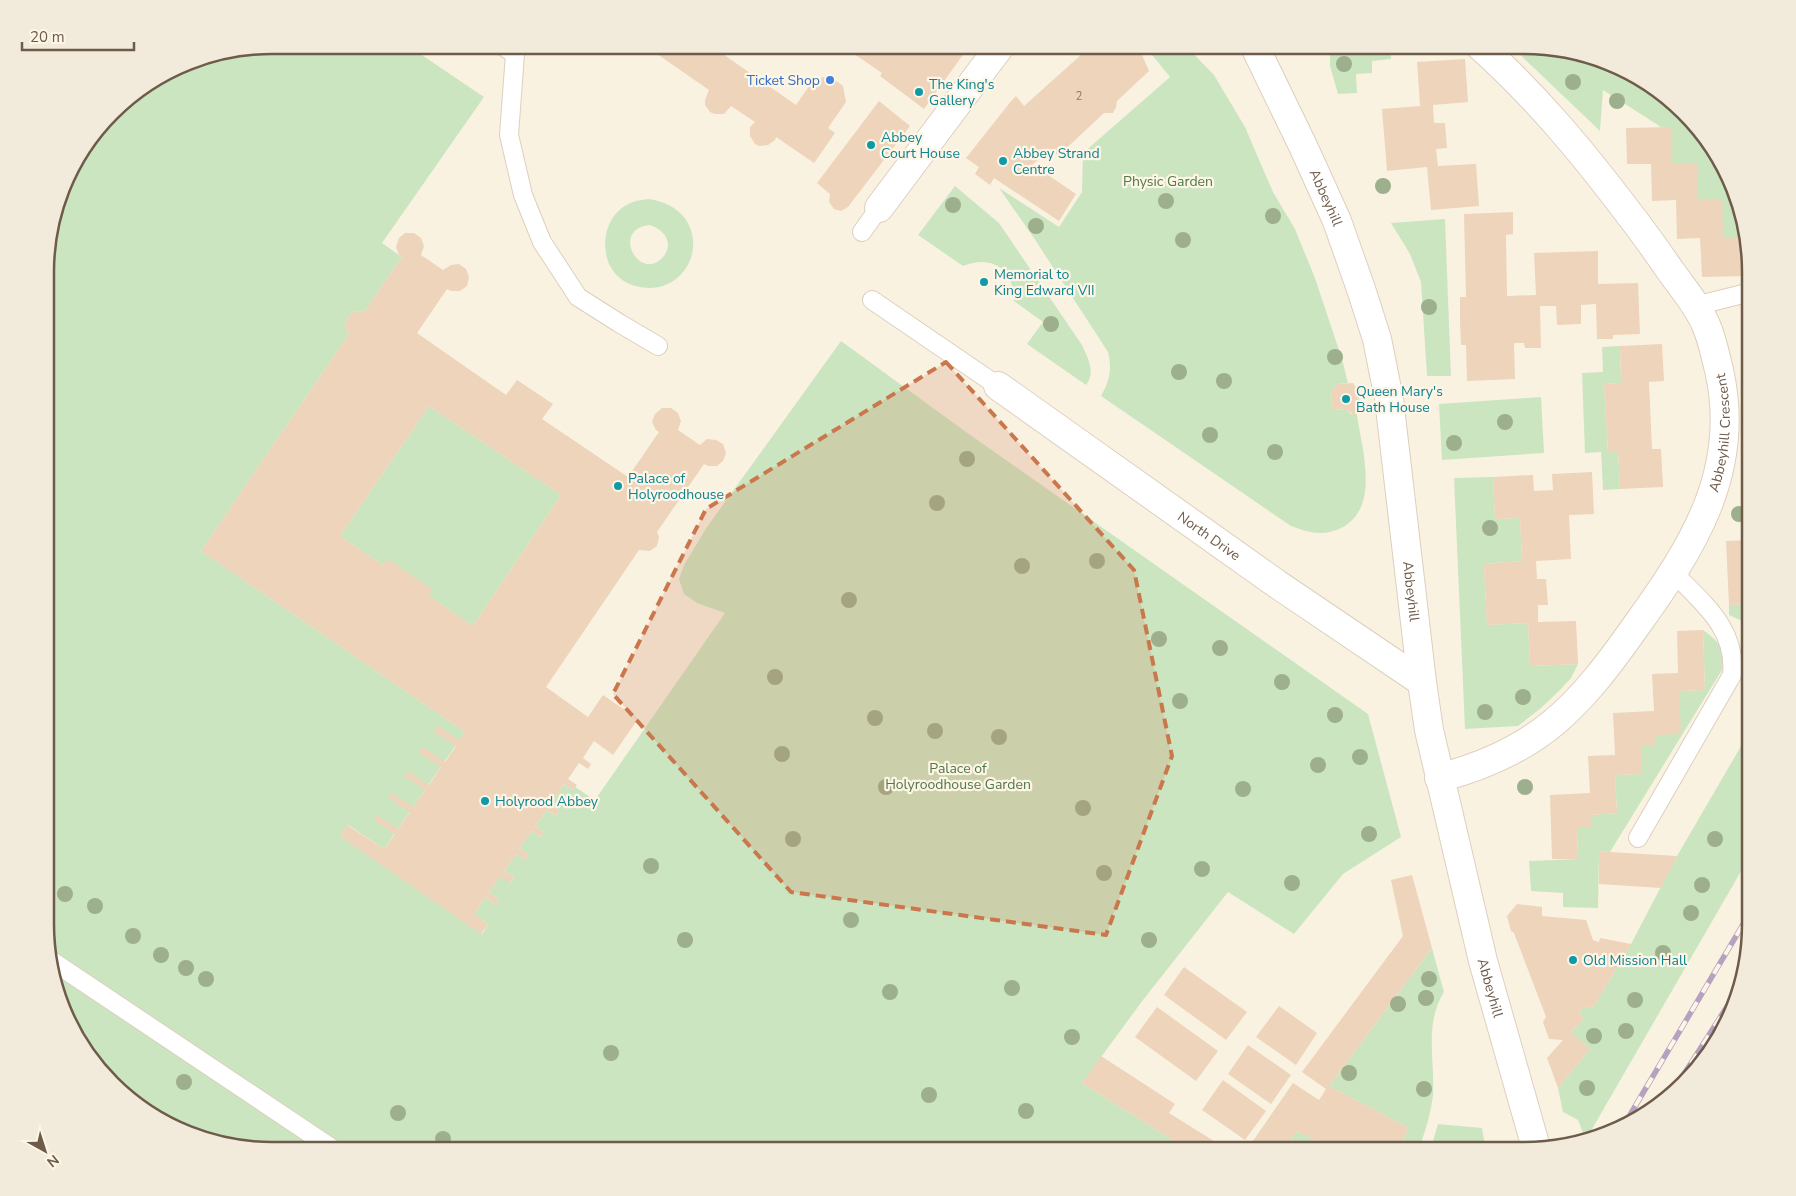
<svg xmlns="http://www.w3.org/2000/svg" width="1796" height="1196" viewBox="0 0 1796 1196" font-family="'Nunito Sans',sans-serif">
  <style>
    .green { fill: #cce5c1; fill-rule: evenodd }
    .building { fill: #edd4bb; fill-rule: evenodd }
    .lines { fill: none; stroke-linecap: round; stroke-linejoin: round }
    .service-casing { stroke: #ddcfbe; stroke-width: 20 }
    .minor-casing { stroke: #ddcfbe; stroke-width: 30 }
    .tertiary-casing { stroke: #ddcfbe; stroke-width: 30 }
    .service { stroke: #fff; stroke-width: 18 }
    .minor { stroke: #fff; stroke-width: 28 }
    .tertiary { stroke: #fff; stroke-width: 28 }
    .rail-casing { stroke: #b6a1c1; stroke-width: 5.5 }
    .rail { stroke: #fdf6e6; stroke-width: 4; stroke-dasharray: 11; stroke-linecap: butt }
    .tree { fill: #9daf8c }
    .marked { fill: #ca774e; fill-opacity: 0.2; stroke: #ca774e; stroke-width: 4; stroke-dasharray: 10 6; stroke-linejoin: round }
    .shop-dot { fill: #3f7fe0; stroke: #fdf6e6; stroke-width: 2 }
    .culture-dot { fill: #0f9aa8; stroke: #fdf6e6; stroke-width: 2 }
    .labels { text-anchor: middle; stroke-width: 4.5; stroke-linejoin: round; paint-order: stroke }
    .number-label { font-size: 11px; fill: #8e7966 }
    .shop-label { font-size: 14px; fill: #366cbe; stroke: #fdf6e6; text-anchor: end }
    .culture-label { font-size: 14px; fill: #0d838f; stroke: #fdf6e6; text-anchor: start }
    .park-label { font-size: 14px; fill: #517946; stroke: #fdf6e6 }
    .street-label { font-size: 14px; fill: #6e5b4a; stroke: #fdf6e6 }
    .rim { fill: none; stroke: #6e5b4a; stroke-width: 2.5 }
  </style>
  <rect width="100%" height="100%" fill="#faf2e1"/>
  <path class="green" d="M271,45H407L484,97L382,243L402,257L364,312L354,311L348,317L345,325L349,334L201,551L465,732L384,849L348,825L340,836L482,934L488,924L474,914L485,897L496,905L499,900L489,892L500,876L511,882L514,877L504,871L516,854L526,860L529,855L519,848L532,831L541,837L544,832L535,826L547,810L556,816L559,811L550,804L564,784L573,790L575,787L595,800L725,613L697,603L684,594L679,579L684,565L707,527L841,341L966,432L1368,714L1401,837L1343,874L1294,934L1228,892L1143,1000L1082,1083L1190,1151H1052L1041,1145L1038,1151H271L199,1139L145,1113L75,1038L47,954V242L68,171L122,101L185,62Z
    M1144,45H1185L1214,75L1245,127L1273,192L1295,229L1315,278L1342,359L1348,383L1337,384L1332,390L1331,409L1347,410L1351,414L1357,415C1362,450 1380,506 1343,527C1325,537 1309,533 1291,526L1101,396C1110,380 1112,369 1108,352L1034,238L999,188L1059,227L1082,192L1083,153L1170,77Z
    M1330,45H1391V59L1372,61V73L1356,74L1357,93L1338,94L1330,66Z
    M1510,45H1525L1597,57L1651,83L1721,158L1744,237H1723L1697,199V163H1672L1671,127H1661L1603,90L1600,131Z
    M955,186L999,223L1082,345C1088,358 1096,373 1086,385L1027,344L1043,322L1014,301C1014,270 993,254 963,266L918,235Z
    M649,199C723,211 695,306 632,285C620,281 610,270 607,258C601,236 610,210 633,202C638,200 644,200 649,199ZM649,225C663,228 675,243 663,257C640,283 610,230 649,225Z
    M1445,219L1451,376H1427L1421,282L1410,254L1391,223Z
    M1620,346L1621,383L1604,384L1608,451H1618L1620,489L1603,490L1601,452L1585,453L1582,373L1603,372L1602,347Z
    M1541,397L1544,453L1442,460L1439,404Z
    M429,406L561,495L473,626L429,596L388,559L383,565L340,536Z
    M1493,477L1495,519L1520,518L1522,561L1484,564L1487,625L1528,623L1530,666L1578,664L1571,678L1560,690L1541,708L1518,726L1465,729L1454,478Z
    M1751,604V625L1729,615V605Z
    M1703,630C1720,642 1725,649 1722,670L1610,852L1599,851L1598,908L1563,907V893L1531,891L1529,861L1578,859L1577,827H1591V815L1617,813L1615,775L1641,774V745L1655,735L1679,691L1705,690Z
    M1751,729V854L1588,1136L1580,1138L1583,1133L1578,1120L1563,1112L1558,1088L1590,1049L1571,1032L1583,1020L1579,1010L1594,1006L1631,944L1677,856Z
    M1432,948L1444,992C1424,1024 1435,1059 1433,1095C1431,1114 1425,1132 1418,1151H1397L1409,1128L1329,1086Z
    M1438,1124L1482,1128L1486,1151H1430Z
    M1297,1131L1334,1151H1283Z"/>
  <path class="building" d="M644,45H710L796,105L814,79L830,76L843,86L846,102L828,128L835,133L814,163L776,137L775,140L768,145L759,146L755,144L750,136V127L755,122L731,106L724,114H715L710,112L705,105V100L709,90Z
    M841,45H970L924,109L880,76L882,73Z
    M1092,45H1133L1142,55L1149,71L1117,101L1116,107L1113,113H1104L1058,156L1051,149L1032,165L1040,170L1042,167L1047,171L1045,173L1076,194L1059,221L994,178L990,185L975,174L979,167L966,158L1012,100L1016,96L1024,106Z
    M1465,59L1468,102L1433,105L1434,123H1445L1447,148L1436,149L1438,166L1476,164L1479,206L1431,210L1427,167L1387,171L1382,109L1420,106L1417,62Z
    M879,101L910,126L848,207L841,211L834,209L829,202L830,194L817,183Z
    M1672,127V163H1697V199H1722L1723,237H1744L1746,243L1747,276L1702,277L1700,238L1677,239L1676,200L1652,201L1651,164H1627L1626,128Z
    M1513,212V234L1506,235L1507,296L1536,295L1534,253L1598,251V284L1638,283L1640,334L1613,335V339H1597L1596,304L1581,305V324L1557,325L1556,306H1540L1541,348H1525L1524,343H1514L1515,379L1467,381L1466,345H1461L1460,322V297H1466L1464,214Z
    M405,233H414L421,238L424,246L421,255L443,270L451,265L459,264L466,269L469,277L467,286L460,291H451L447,289L417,333L506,395L517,380L553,404L542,419L628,477L659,432L656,430L652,422L655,414L662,408H671L678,413L681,421L678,430L700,445L707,439L716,440L723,444L726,453L723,461L717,466H708L704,464L657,532L659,537L657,546L650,551L639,550L546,687L588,717L603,695L638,719L613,755L594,741L583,758L591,764L588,769L579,763L568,779L577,785L573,790L564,784L550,804L559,811L556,816L547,810L535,826L544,832L541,837L532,831L519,848L529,855L526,860L516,854L504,871L514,877L510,883L500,876L489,892L499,900L496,905L485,897L474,914L488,924L481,934L340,836L347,825L384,849L395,834L374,820L377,815L398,829L410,812L389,798L392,793L413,807L425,790L404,776L408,771L429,785L441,767L419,753L423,747L445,762L456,746L434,732L438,726L459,740L465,732L201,551L349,334L345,325L348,317L354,311L364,312L402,257L399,255L396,247L399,238ZM429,406L561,495L473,626L429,596L433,590L388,559L383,565L340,536Z
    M1662,344L1664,381L1649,382L1652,449H1661L1663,487L1620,489L1618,451H1608L1604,384L1621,383L1620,346Z
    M1353,383L1355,386H1357L1361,408L1359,414L1354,415L1347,410L1331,409L1332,390L1337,384Z
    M1592,472L1594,514L1569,515L1571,559L1536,561L1537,579H1546L1548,605H1538V622L1576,621L1578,664L1530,666L1528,623L1487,625L1484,564L1522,561L1520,518L1495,519L1493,477L1533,475L1534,491L1553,490L1552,474Z
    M1751,540V604L1729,605L1726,541Z
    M1703,630L1705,690L1679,691L1681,734L1655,735V745H1641L1642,774L1615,775L1617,813L1591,815V827H1577L1578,859H1552L1550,795L1590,793L1588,756L1615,755L1613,713L1654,711L1652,674L1678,673L1677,631Z
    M1599,851L1610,852L1677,856L1661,888L1599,884Z
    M1412,875L1432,948L1329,1086L1409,1128L1397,1151H1334L1297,1131L1283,1151H1246L1293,1083L1319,1100L1326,1089L1302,1072L1403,936L1391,880Z
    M1517,904L1542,907V916L1586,920L1593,940L1599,942L1600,938L1631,944L1594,1006L1579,1010L1583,1020L1571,1032L1590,1049L1558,1088L1547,1058L1563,1040L1549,1039L1543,1022L1546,1017L1514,933L1511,931L1507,916Z
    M1184,967L1247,1012L1226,1040L1164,995Z
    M1279,1006L1317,1033L1296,1065L1256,1037Z
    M1157,1007L1218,1051L1196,1081L1135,1037Z
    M1248,1045L1291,1075L1271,1104L1228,1074Z
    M1101,1056L1175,1104L1169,1113L1230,1151H1190L1082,1083Z
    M1223,1080L1266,1111L1245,1140L1202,1110Z
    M1041,1145L1052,1151H1038Z"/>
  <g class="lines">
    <g class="service-casing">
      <path id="service" d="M501,45L515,54L509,135L523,195L542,242L578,297L619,323L658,346
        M862,232L879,208
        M872,300L998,386
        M1695,306L1751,292
        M1638,838L1732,675C1737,628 1702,603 1673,572
        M49,959L336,1151"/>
    </g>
    <g class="minor-casing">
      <g id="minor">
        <path d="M879,208L1001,45"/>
        <path id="s1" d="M998,386L1277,584L1422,682"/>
        <path id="s2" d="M1439,778C1539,752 1579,707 1636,626C1693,547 1742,471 1719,370C1714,351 1711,332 1701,315C1693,300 1682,287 1672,273C1658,253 1645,234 1630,215C1584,154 1536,96 1479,45"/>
      </g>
    </g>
    <g class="tertiary-casing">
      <g id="tertiary">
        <path id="s3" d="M1254,45L1303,146L1337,221L1361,289L1377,339L1389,399L1422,682L1429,730L1483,961L1537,1151"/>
      </g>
    </g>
    <use href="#service" class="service"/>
    <use href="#minor" class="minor"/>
    <use href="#tertiary" class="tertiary"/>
    <g class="rail-casing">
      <path id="rail" d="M1679,1082L1742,983
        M1624,1125L1751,911"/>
    </g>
    <use href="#rail" class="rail"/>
  </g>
  <g class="tree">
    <circle cx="1344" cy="64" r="8"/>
    <circle cx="1573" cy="82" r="8"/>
    <circle cx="1617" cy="101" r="8"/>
    <circle cx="1383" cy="186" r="8"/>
    <circle cx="1166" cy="201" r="8"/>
    <circle cx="953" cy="205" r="8"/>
    <circle cx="1273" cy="216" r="8"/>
    <circle cx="1036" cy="226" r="8"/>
    <circle cx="1183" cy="240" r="8"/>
    <circle cx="1429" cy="307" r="8"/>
    <circle cx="1051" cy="324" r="8"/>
    <circle cx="1335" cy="357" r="8"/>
    <circle cx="1179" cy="372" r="8"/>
    <circle cx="1224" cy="381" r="8"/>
    <circle cx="1505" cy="422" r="8"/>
    <circle cx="1210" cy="435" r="8"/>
    <circle cx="1454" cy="443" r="8"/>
    <circle cx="1275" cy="452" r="8"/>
    <circle cx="967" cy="459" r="8"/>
    <circle cx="937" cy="503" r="8"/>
    <circle cx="1739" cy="514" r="8"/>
    <circle cx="1490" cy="528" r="8"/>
    <circle cx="1097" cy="561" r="8"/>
    <circle cx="1022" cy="566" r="8"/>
    <circle cx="849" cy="600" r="8"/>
    <circle cx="1159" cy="639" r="8"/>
    <circle cx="1220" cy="648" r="8"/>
    <circle cx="775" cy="677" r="8"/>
    <circle cx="1282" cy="682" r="8"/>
    <circle cx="1523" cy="697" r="8"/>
    <circle cx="1180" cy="701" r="8"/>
    <circle cx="1485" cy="712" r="8"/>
    <circle cx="1335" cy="715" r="8"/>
    <circle cx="875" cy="718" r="8"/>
    <circle cx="935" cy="731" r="8"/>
    <circle cx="999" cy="737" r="8"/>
    <circle cx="782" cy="754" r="8"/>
    <circle cx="1360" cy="757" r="8"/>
    <circle cx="1318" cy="765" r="8"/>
    <circle cx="886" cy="787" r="8"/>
    <circle cx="1525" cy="787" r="8"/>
    <circle cx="1243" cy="789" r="8"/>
    <circle cx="1083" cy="808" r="8"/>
    <circle cx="1369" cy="834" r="8"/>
    <circle cx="793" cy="839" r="8"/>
    <circle cx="1715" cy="839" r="8"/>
    <circle cx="651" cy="866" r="8"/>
    <circle cx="1202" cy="869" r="8"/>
    <circle cx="1104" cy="873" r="8"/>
    <circle cx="1292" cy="883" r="8"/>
    <circle cx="1702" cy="885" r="8"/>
    <circle cx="65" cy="894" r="8"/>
    <circle cx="95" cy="906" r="8"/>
    <circle cx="1691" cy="913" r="8"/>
    <circle cx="851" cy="920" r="8"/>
    <circle cx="133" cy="936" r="8"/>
    <circle cx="685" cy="940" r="8"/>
    <circle cx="1149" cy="940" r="8"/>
    <circle cx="1663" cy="953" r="8"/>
    <circle cx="161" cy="955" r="8"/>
    <circle cx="186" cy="968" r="8"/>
    <circle cx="206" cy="979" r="8"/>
    <circle cx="1429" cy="979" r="8"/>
    <circle cx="1012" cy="988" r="8"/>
    <circle cx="890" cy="992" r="8"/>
    <circle cx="1426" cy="998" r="8"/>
    <circle cx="1635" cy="1000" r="8"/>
    <circle cx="1398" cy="1004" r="8"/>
    <circle cx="1626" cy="1031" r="8"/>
    <circle cx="1594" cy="1036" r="8"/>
    <circle cx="1072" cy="1037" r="8"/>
    <circle cx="611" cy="1053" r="8"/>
    <circle cx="1349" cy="1073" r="8"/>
    <circle cx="184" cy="1082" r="8"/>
    <circle cx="1587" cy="1088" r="8"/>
    <circle cx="1424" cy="1089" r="8"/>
    <circle cx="929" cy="1095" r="8"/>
    <circle cx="1026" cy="1111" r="8"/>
    <circle cx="398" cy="1113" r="8"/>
    <circle cx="443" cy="1139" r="8"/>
  </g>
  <path class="marked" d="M946,362L1134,570L1172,756L1106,935L791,892L613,694L706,509Z"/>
  <circle class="shop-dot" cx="830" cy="80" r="5"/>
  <g class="culture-dot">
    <circle cx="919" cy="92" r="5"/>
    <circle cx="871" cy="145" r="5"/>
    <circle cx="1003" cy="161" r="5"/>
    <circle cx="984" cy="282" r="5"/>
    <circle cx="1346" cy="399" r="5"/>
    <circle cx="618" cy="486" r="5"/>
    <circle cx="485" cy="801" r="5"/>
    <circle cx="1573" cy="960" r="5"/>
  </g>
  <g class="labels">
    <g class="number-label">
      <text x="1079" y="100">2</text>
    </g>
    <g class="shop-label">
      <text x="820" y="85">Ticket Shop</text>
    </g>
    <g class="culture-label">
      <text x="929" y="89">The King's<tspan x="929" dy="16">Gallery</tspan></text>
      <text x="881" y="142">Abbey<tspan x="881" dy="16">Court House</tspan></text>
      <text x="1013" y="158">Abbey Strand<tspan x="1013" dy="16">Centre</tspan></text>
      <text x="994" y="279">Memorial to<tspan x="994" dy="16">King Edward VII</tspan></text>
      <text x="1356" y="396">Queen Mary's<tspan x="1356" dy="16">Bath House</tspan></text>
      <text x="628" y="483">Palace of<tspan x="628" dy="16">Holyroodhouse</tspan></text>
      <text x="495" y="806">Holyrood Abbey</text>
      <text x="1583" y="965">Old Mission Hall</text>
    </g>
    <g class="park-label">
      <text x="1168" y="186">Physic Garden</text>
      <text x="958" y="773">Palace of<tspan x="958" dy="16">Holyroodhouse Garden</tspan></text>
    </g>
    <g class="street-label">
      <text dy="5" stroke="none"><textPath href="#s3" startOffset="169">Abbeyhill</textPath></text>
      <text dy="5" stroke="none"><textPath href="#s2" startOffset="471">Abbeyhill Crescent</textPath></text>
      <text dy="5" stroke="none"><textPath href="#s1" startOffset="259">North Drive</textPath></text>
      <text dy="5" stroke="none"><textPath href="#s3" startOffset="574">Abbeyhill</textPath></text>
      <text dy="5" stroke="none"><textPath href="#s3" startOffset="979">Abbeyhill</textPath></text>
    </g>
  </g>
  <path d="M0 0H1796V1196H0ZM272 54H1524A218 218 0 0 1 1742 272V924A218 218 0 0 1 1524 1142H272A218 218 0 0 1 54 924V272A218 218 0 0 1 272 54Z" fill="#f2eada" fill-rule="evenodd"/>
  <path class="rim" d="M272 54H1524A218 218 0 0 1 1742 272V924A218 218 0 0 1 1524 1142H272A218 218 0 0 1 54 924V272A218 218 0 0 1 272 54Z"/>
  <g transform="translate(45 1151) rotate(141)" stroke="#fdf6e6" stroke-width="4" paint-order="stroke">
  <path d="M0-4L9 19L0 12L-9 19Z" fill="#6e5b4a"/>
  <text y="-8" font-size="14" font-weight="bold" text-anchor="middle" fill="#6e5b4a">N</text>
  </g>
  <path d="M22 42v8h112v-8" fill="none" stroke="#6e5b4a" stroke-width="2.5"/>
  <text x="30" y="42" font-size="15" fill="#6e5b4a" stroke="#fdf6e6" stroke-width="4" paint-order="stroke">20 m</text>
</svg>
